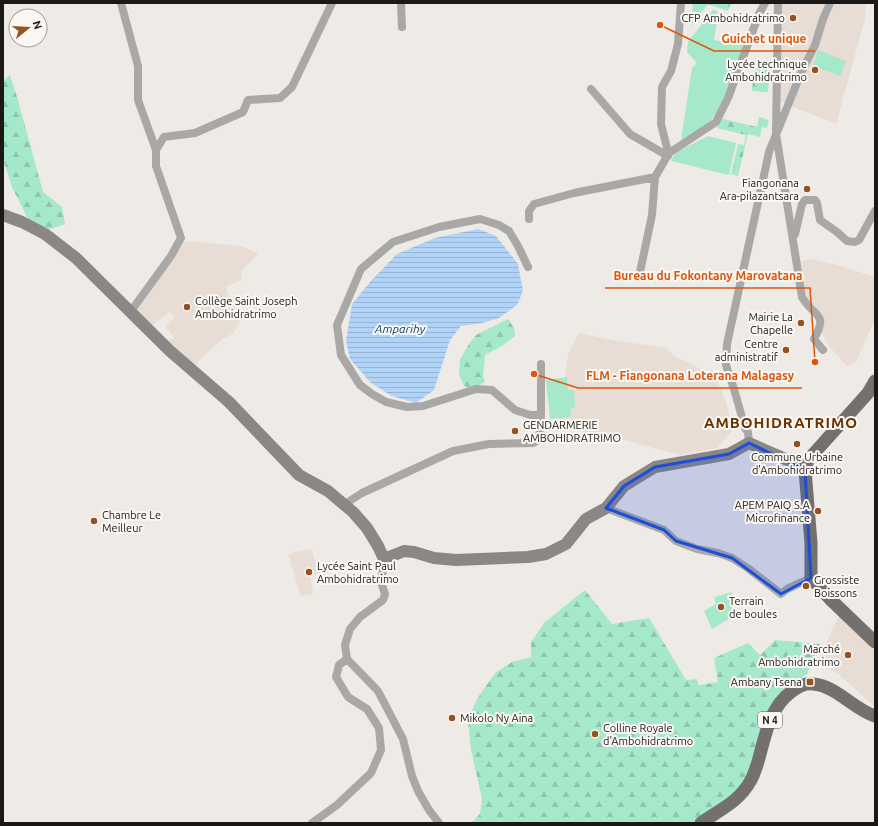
<svg xmlns="http://www.w3.org/2000/svg" width="878" height="826" viewBox="0 0 878 826" font-family="Ubuntu,sans-serif">
  <style>
    .built { fill: #e7ddd4 }
    .green { fill: #a5e8ca }
    .forest { fill: url(#forest-firs) }
    .water { fill: url(#water-rules) }
    .lines { fill: none; stroke-linecap: round; stroke-linejoin: round }
    .street { stroke: #aaa8a7; stroke-width: 8 }
    .secondary { stroke: #8b8786; stroke-width: 12 }
    .primary { stroke: #74706e; stroke-width: 13 }
    .marked { fill: #1d4ed8; fill-opacity: 0.2; stroke: #1d4ed8; stroke-width: 3; stroke-linejoin: round }
    .poi-dot { fill: #955122; stroke: #fbf8f4; stroke-width: 1.5 }
    .labels { text-anchor: middle; stroke-width: 4; stroke-linejoin: round; paint-order: stroke }
    .shield { fill: #fbf8f4; stroke: #5e5c5a; stroke-width: 1 }
    .shield-label { font-size: 10px; font-weight: bold; fill: #1b1918 }
    .poi-label { font-size: 11px; fill: #1b1918; stroke: #fbf8f4; text-anchor: end }
    .water-label { font-size: 12px; font-style: italic; fill: #047; stroke: #fbf8f4 }
    .district-label { font-size: 15px; font-weight: bold; letter-spacing: 1px; fill: #6a3000; stroke: #fbf8f4 }
    .leader { fill: none; stroke: #de560d; stroke-width: 1.5 }
    .callout-dot { fill: #de560d; stroke: #fbf8f4; stroke-width: 1.5 }
    .callout-label { font-size: 12px; text-anchor: middle; font-weight: bold; fill: #de560d; stroke: #fbf8f4; stroke-width: 4; stroke-linejoin: round; paint-order: stroke }
  </style>
  <defs>
    <pattern id="forest-firs" width="22" height="20" patternUnits="userSpaceOnUse"><rect width="22" height="20" fill="#a5e8ca"/><path d="M5 1l3.5 6h-7zM16 11l3.5 6h-7z" fill="#8dc6ad"/></pattern>
    <pattern id="water-rules" width="6" height="5" patternUnits="userSpaceOnUse"><rect width="6" height="5" fill="#b1d3f7"/><path d="M0 2.5h6" fill="none" stroke="#98b5d3"/></pattern>
  </defs>
  <rect width="100%" height="100%" fill="#eeeae6"/>
  <path class="built" d="M781,3H866L865,19L836,124L779,101Z
    M186,241L242,246L258,254L242,270L241,280L227,286V294L238,302L234,312L243,314L234,333L220,341L191,368L165,344L174,337L165,327L174,318L170,312L149,327L135,311Z
    M811,259L837,265L875,277V319L856,362L847,366L828,345L809,307L801,261Z
    M579,333L612,340L666,348L675,357L693,365L716,378L727,405L732,431L717,448L680,455L628,441L559,427L568,355Z
    M312,549L314,559L327,567V572L310,575L313,594L301,596L288,555L295,552Z
    M840,614L875,646V707L837,673L816,664Z"/>
  <path class="green" d="M714,10L717,11L718,14L714,40L744,45C734,75 726,109 701,130C696,134 688,137 681,140L692,68L697,63L687,52L688,42L712,11Z
    M818,50L846,61L840,76L813,66Z
    M708,136L736,143L729,175L671,161L675,153Z
    M567,377L568,390H574L575,408L570,409L571,417L550,419L546,380Z
    M732,592L731,603L735,615L712,629L704,611L716,604L714,597Z"/>
  <path class="forest" d="M693,3H731L728,11L708,4L691,26Z
    M754,69L770,70L768,92L752,91Z
    M10,75L18,100L43,192L62,207L65,224L51,229L31,225L12,187L3,159V81Z
    M759,117L769,120L767,128L762,127L760,137L748,134L738,176L731,174L738,144L744,145L746,135L717,128L719,118L757,127Z
    M508,319L514,328L515,336L502,346L485,355L483,376L485,382C477,386 473,389 464,386L459,374L460,360L467,347L476,335Z
    M585,590L612,624L649,618L686,680L697,679L699,685L718,682L714,658L748,643L760,655L775,640L820,644L807,674L788,687L751,770L736,791L720,807L691,823H469L472,822L480,814L482,799L471,750L468,720L477,699L495,673L512,662L531,657V642L545,622Z"/>
  <path class="water" d="M478,229L496,236L518,264L523,291L517,305L499,318L482,323L461,326L450,340L434,390L416,403L392,396L371,383L350,359L346,341L352,304L371,281L397,254L435,238Z"/>
  <g class="lines">
    <path class="street" d="M121,3L138,66V100L156,150V166L181,238L171,256L131,311
      M401,3L402,27
      M778,3L776,134L802,297C814,318 829,312 814,339L823,350
      M591,89L630,134L668,156
      M156,150L164,137L195,133L243,112L248,100L280,98L292,87L332,3
      M669,153L667,148L661,124L662,87L671,71L678,44L681,3
      M529,219V211L534,204L574,193L655,177
      M795,234L802,204L805,200H815L817,203L820,220L837,232L847,241L855,242L859,240L875,211
      M640,272L652,215L655,177L669,153L716,122L728,98L759,14L765,3
      M541,364V415
      M749,443L748,432L745,428L734,389L726,365L727,344L769,152L801,73L815,45L823,19L830,3
      M345,504L362,493L453,451L489,444L533,443L539,440L541,415H530L515,410L492,390L476,389L423,406L407,407L386,402L372,394L360,385L341,355L337,325L361,269L393,242L439,227L480,219L499,225L509,231L518,246L528,267
      M606,508L664,530L676,541L697,549L718,553L732,558L749,569L781,594L787,589L811,578
      M384,559L382,578L380,579L385,594L383,600L360,617L350,629L345,645L347,659L378,691L403,739L412,776L418,791L429,810L439,823
      M312,823L337,805L371,773L381,750L379,728L367,709L348,697L336,677L339,665L347,659"/>
    <path class="secondary" d="M3,215L22,222L45,234L76,258L170,351L229,402L299,475L328,491L353,512L367,528L378,546L384,559L404,551L414,552L434,558L456,560L528,557L546,554L566,544L586,519L606,508L624,486L655,467L729,454L749,443L790,461L805,470"/>
    <path class="primary" d="M875,381L868,393L808,460L805,470L811,543V578L830,599L875,642
      M701,823C721,809 739,802 751,780C754,775 755,770 757,765C765,739 768,709 791,692C798,687 804,683 813,684C837,686 853,709 875,716"/>
  </g>
  <path class="marked" d="M749,443L805,470L811,578L781,594L732,558L676,541L664,530L606,508L624,486L655,467L729,454Z"/>
  <g class="poi-dot">
    <circle cx="793" cy="18" r="4"/>
    <circle cx="815" cy="70" r="4"/>
    <circle cx="807" cy="189" r="4"/>
    <circle cx="187" cy="307" r="4"/>
    <circle cx="801" cy="323" r="4"/>
    <circle cx="786" cy="350" r="4"/>
    <circle cx="515" cy="431" r="4"/>
    <circle cx="797" cy="444" r="4"/>
    <circle cx="818" cy="511" r="4"/>
    <circle cx="94" cy="521" r="4"/>
    <circle cx="309" cy="572" r="4"/>
    <circle cx="806" cy="586" r="4"/>
    <circle cx="721" cy="607" r="4"/>
    <circle cx="848" cy="655" r="4"/>
    <rect x="806" y="678" width="8" height="8" rx="2"/>
    <circle cx="452" cy="718" r="4"/>
    <circle cx="595" cy="734" r="4"/>
  </g>
  <g class="labels">
    <rect class="shield" x="758" y="712" width="24" height="16" rx="3"/>
    <g class="shield-label">
      <text x="770" y="724">N 4</text>
    </g>
    <g class="poi-label">
      <text x="785" y="22">CFP Ambohidratrimo</text>
      <text x="807" y="68">Lycée technique<tspan x="807" dy="13">Ambohidratrimo</tspan></text>
      <text x="799" y="187">Fiangonana<tspan x="799" dy="13">Ara-pilazantsara</tspan></text>
      <text x="195" y="305" text-anchor="start">Collège Saint Joseph<tspan x="195" dy="13">Ambohidratrimo</tspan></text>
      <text x="793" y="321">Mairie La<tspan x="793" dy="13">Chapelle</tspan></text>
      <text x="778" y="348">Centre<tspan x="778" dy="13">administratif</tspan></text>
      <text x="523" y="429" text-anchor="start">GENDARMERIE<tspan x="523" dy="13">AMBOHIDRATRIMO</tspan></text>
      <text x="797" y="461" text-anchor="middle">Commune Urbaine<tspan x="797" dy="13">d'Ambohidratrimo</tspan></text>
      <text x="810" y="509">APEM PAIQ S.A<tspan x="810" dy="13">Microfinance</tspan></text>
      <text x="102" y="519" text-anchor="start">Chambre Le<tspan x="102" dy="13">Meilleur</tspan></text>
      <text x="317" y="570" text-anchor="start">Lycée Saint Paul<tspan x="317" dy="13">Ambohidratrimo</tspan></text>
      <text x="814" y="584" text-anchor="start">Grossiste<tspan x="814" dy="13">Boissons</tspan></text>
      <text x="729" y="605" text-anchor="start">Terrain<tspan x="729" dy="13">de boules</tspan></text>
      <text x="840" y="653">Marché<tspan x="840" dy="13">Ambohidratrimo</tspan></text>
      <text x="802" y="686">Ambany Tsena</text>
      <text x="460" y="722" text-anchor="start">Mikolo Ny Aina</text>
      <text x="603" y="732" text-anchor="start">Colline Royale<tspan x="603" dy="13">d'Ambohidratrimo</tspan></text>
    </g>
    <g class="water-label">
      <text x="400" y="333">Amparihy</text>
    </g>
    <g class="district-label">
      <text x="781" y="428">AMBOHIDRATRIMO</text>
    </g>
  </g>
  <path class="leader" d="M660 25L714 51H815M815 362L810 288H605M534 374L578 388H802"/>
  <g class="callout-dot">
    <circle cx="660" cy="25" r="4"/>
    <circle cx="815" cy="362" r="4"/>
    <circle cx="534" cy="374" r="4"/>
  </g>
  <g class="callout-label">
    <text x="764" y="43">Guichet unique</text>
    <text x="708" y="280">Bureau du Fokontany Marovatana</text>
    <text x="690" y="380">FLM - Fiangonana Loterana Malagasy</text>
  </g>
  <rect width="878" height="826" fill="none" stroke="#1b1918" stroke-width="8"/>
  <g transform="translate(28 28) rotate(72)"><circle r="19" fill="#fbf8f4" stroke="#a19f9c"/>
  <path d="M0-3L7 15L0 10L-7 15Z" fill="#955122"/>
  <text y="-6" font-size="11" font-weight="bold" text-anchor="middle" fill="#1b1918">N</text>
  </g>
</svg>
